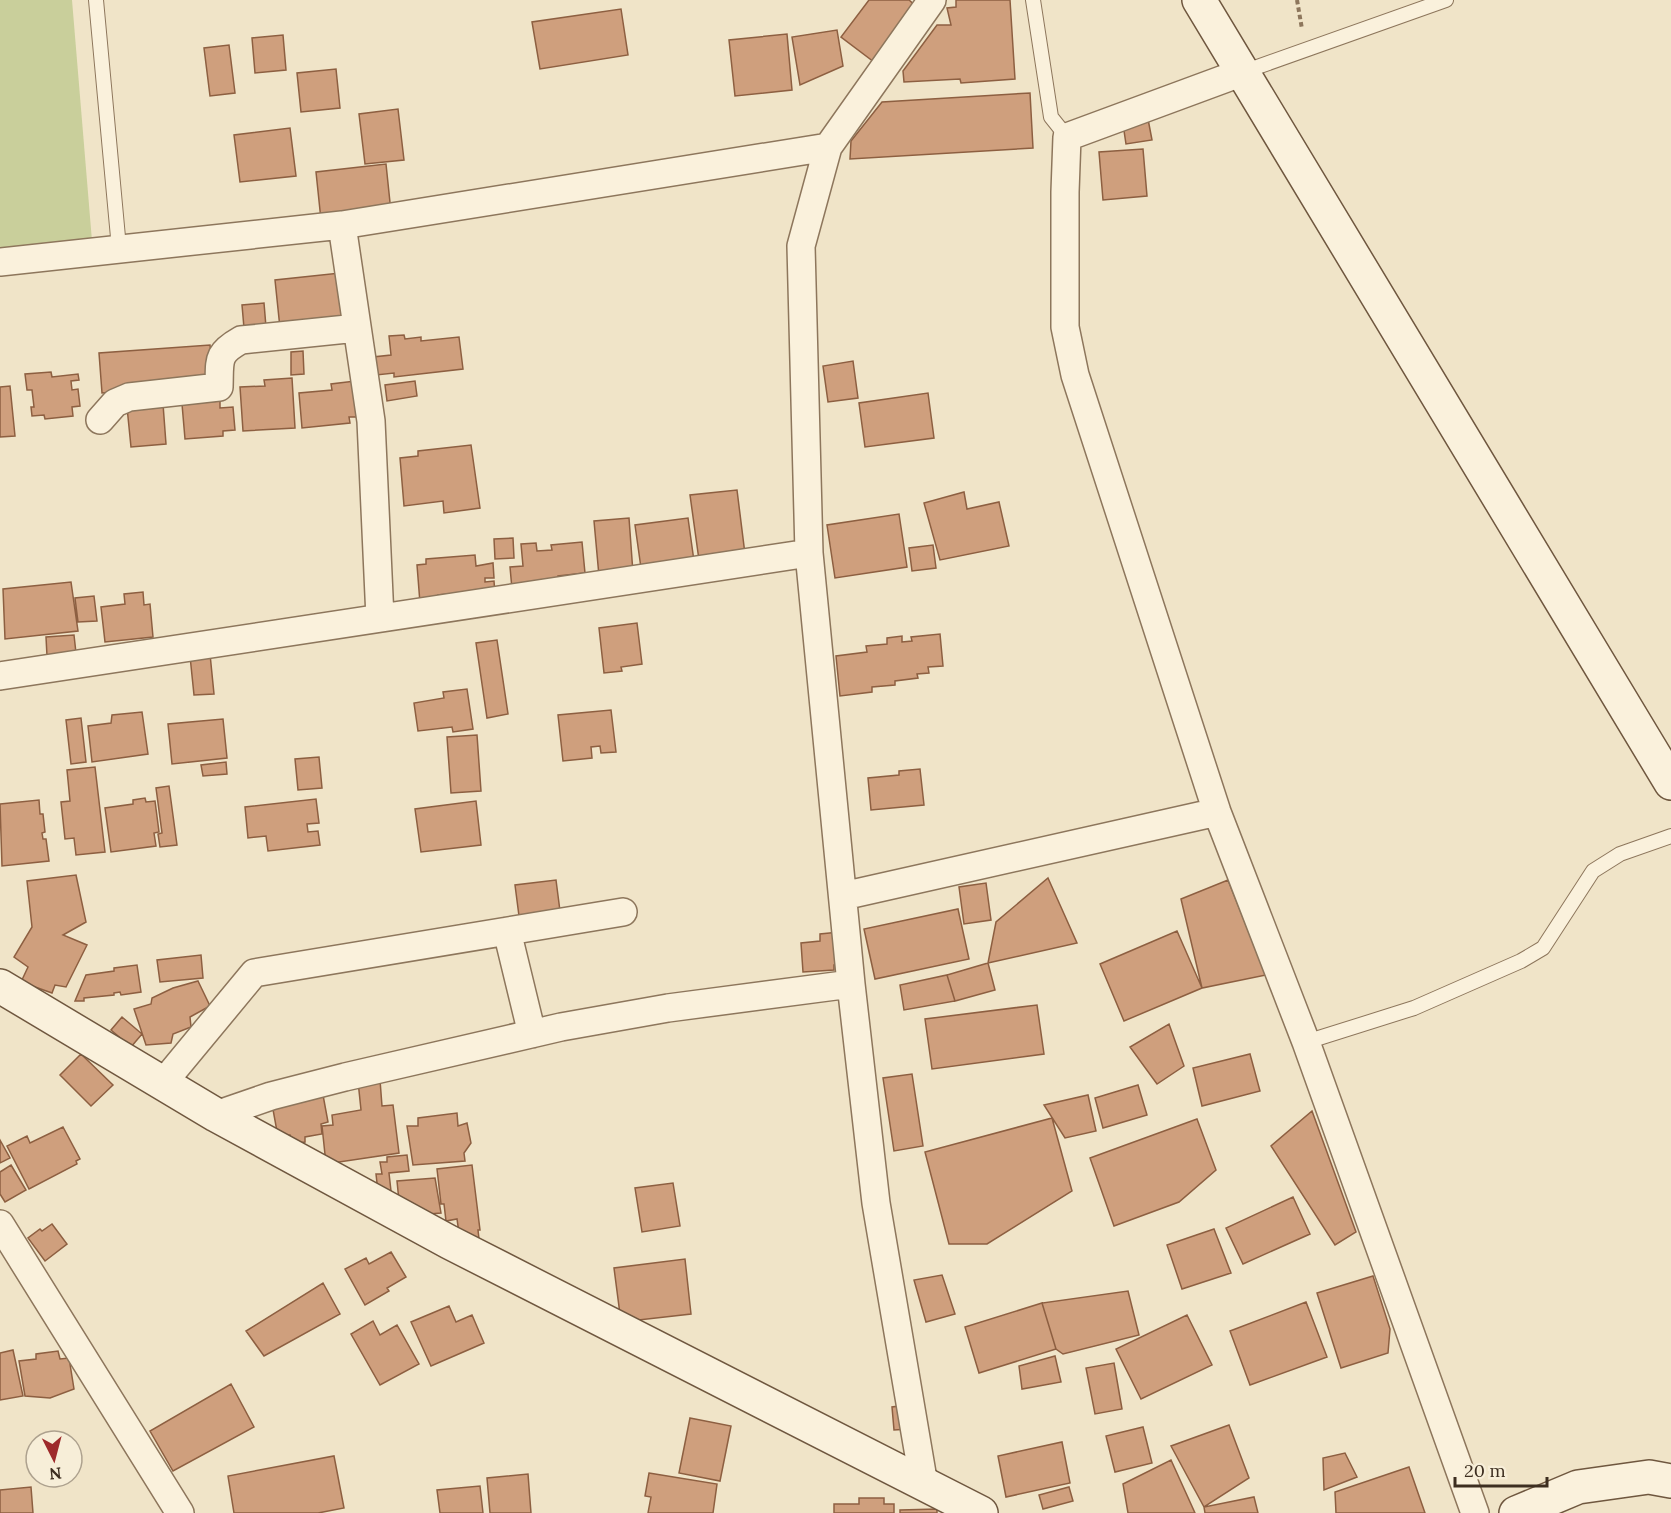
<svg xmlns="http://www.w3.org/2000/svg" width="1671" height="1513" viewBox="0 0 1671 1513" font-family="Lora,serif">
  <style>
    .green { fill: #c9cf9b }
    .building { fill: #cf9f7d; stroke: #8d5f41; stroke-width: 1.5 }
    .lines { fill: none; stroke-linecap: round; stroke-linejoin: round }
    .lane-casing { stroke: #8d765c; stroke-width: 16 }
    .street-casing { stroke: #8d765c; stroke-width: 30 }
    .secondary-casing { stroke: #6f573f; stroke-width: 36 }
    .path { stroke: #8d765c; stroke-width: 4; stroke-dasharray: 4.5 3; stroke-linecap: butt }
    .lane { stroke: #faf1dc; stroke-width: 14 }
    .street { stroke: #faf1dc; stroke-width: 27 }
    .secondary { stroke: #faf1dc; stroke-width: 33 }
  </style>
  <rect width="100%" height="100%" fill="#f0e4c8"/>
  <path class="green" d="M0,0H72L92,241L0,250Z"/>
  <path class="building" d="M869,0H909L917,7L874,62L841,37Z
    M956,0H1010L1015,79L961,83L960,79L904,82L903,71L937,25H951L947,8L956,7Z
    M621,9L628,55L540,69L532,22Z
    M837,30L843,66L800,85L792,37Z
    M787,34L792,90L735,96L729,40Z
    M283,35L286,70L255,73L252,38Z
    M229,45L235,93L210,96L204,48Z
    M336,69L340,108L301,112L297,73Z
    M1030,93L1033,148L850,159L851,141L882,102Z
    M398,109L404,160L365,164L359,114Z
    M1148,119L1152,140L1126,144L1123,124Z
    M290,128L296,176L240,182L234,135Z
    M1143,149L1147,196L1103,200L1099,152Z
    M386,164L391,212L321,220L316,172Z
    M340,273L345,321L280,328L275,280Z
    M264,303L266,327L244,328L242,305Z
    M404,335L405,339L421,337V341L459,337L463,369L394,377V373L376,375L373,357L391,355L389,336Z
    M210,345L214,384L102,393L99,353Z
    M303,351L304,374L291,375V352Z
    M853,361L858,398L828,402L823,366Z
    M51,372L52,377L78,374L79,380L71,381L72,390L78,389L80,406L72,407L73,416L45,419L44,415L32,416L31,407H34L32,390H27L25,374Z
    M292,378L295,428L243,431L240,387L265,386L264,380Z
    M355,381L358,417H349L350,423L302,428L299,393L332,390L331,384Z
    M415,381L417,396L387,401L385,385Z
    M10,386L15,436L0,437V387Z
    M928,393L934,438L865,447L859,403Z
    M220,401V408L233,407L235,430L223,431V436L185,439L182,404Z
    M163,404L166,444L131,447L127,407Z
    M471,445L480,508L444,513L443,501L404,506L400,458L418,456V451Z
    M737,490L745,554L699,560L690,495Z
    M964,492L967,509L999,502L1009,546L940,560L924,503Z
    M899,514L907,567L835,578L827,525Z
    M629,518L633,573L599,576L594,521Z
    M688,518L694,561L641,568L635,525Z
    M513,538L514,558L495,559L494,539Z
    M582,542L585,573L558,576V581L512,589L510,567L523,566L521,544L536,543L537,551L552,550L551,545Z
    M933,545L936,568L912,571L909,548Z
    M475,555L476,566L493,563L494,578H485V582L494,581L495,594L482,591L438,595L439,601L420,603L417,565L426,564V559Z
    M71,582L78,631L5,639L3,589Z
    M143,592L144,605L150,604L153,637L105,642L101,607L125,604L124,594Z
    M94,596L97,621L78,622L75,598Z
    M637,623L642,664L621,667L622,671L604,673L599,628Z
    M940,634L943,666L928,667L929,673L917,674L918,678L895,681V685L872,687V692L840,696L836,656L867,652L866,646L887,644V638L902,636V642L912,641L911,637Z
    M74,635L76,653L47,656L46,637Z
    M497,640L508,714L487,718L476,643Z
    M210,654L214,694L194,695L190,656Z
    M467,689L473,729L453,732L452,727L418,731L414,703L444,698L443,692Z
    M611,710L616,752L601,753L600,746L591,747L592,758L563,761L558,715Z
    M142,712L148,754L92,762L88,726L111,723L112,715Z
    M81,718L86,762L71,764L66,720Z
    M223,719L227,758L172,764L168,724Z
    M477,735L481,791L451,793L447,737Z
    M319,757L322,788L298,790L295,759Z
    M226,762L227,774L203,776L201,765Z
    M95,767L105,852L76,855L74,838L65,839L61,802L70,801L67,770Z
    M920,769L924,805L871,810L868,778L899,775V771Z
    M169,786L177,845L160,847L158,834L162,833L156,788Z
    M145,798L146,802L155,801L159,832L154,833L156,846L111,852L105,808L133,804V800Z
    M316,799L319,823L307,824L308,832L318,831L320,845L268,851L266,836L248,838L245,807Z
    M39,800L40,814H43L45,832L42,833L43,839H46L49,861L2,866L0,804Z
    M476,801L481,845L421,852L415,809Z
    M76,875L86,922L63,935L87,945L66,987L55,985L52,993L21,982L28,967L14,957L32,927L27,881Z
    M1048,878L1077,943L988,963L996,922Z
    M556,880L560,911L519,916L515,885Z
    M1228,880L1266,975L1202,988L1181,899Z
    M986,883L991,920L964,924L959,887Z
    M958,909L969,959L875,979L864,929Z
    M1177,931L1202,988L1124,1021L1100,964Z
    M839,932L841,965H834V970L803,972L801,943L820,941V934Z
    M201,955L203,978L160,982L157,960Z
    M988,963L995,990L955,1001L947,975Z
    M137,965L141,992L121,995L120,992L114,993V995L84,998V1001H75L86,975L114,971V968Z
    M947,975L955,1001L904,1010L900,985Z
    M198,981L210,1006L190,1017L191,1027L173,1034L171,1043L146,1045L134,1009L151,1004L152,998L173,988Z
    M1037,1005L1044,1054L932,1069L925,1019Z
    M122,1017L142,1034L131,1047L111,1030Z
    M1169,1024L1184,1066L1157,1084L1130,1047Z
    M81,1054L113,1085L91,1106L60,1075Z
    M1250,1054L1260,1091L1202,1106L1193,1068Z
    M912,1074L923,1146L894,1151L883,1078Z
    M380,1080L382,1106L393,1105L399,1153L326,1164L322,1126L333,1125L332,1115L361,1110L358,1081Z
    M1138,1085L1147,1115L1103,1128L1095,1098Z
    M323,1095L328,1122L321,1124L322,1134L305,1137V1142L291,1144L290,1135L278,1137L272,1104Z
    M1088,1095L1096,1131L1065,1138L1044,1105Z
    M1312,1111L1356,1232L1335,1245L1271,1146Z
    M457,1113L458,1126L467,1123L471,1143L464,1153L465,1161L413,1165L407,1126H418V1118Z
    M1052,1118L1072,1191L987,1244H949L925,1152Z
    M1197,1119L1216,1170L1179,1202L1114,1226L1090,1158Z
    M63,1127L80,1159L76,1161L77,1164L29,1189L7,1146L27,1136L30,1143Z
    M0,1140L10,1158L0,1163Z
    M407,1155L409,1171L389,1173L391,1191L378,1192L376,1174H382L380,1162H387V1157Z
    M11,1165L26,1190L5,1202L0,1194V1172Z
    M472,1165L480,1230H478L479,1239L459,1233L457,1219L446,1221L444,1204H441L437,1169Z
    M435,1178L441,1213L417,1215L400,1211L397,1181Z
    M673,1183L680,1226L642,1232L635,1188Z
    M1293,1197L1310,1234L1243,1264L1226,1228Z
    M52,1224L67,1244L45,1261L28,1238L40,1229L42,1231Z
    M1214,1229L1231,1273L1182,1289L1167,1245Z
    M391,1252L406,1277L387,1288L389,1291L365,1305L345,1269L366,1258L369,1264Z
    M685,1259L691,1314L621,1322L614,1268Z
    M942,1275L955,1314L926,1322L914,1280Z
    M1373,1276L1390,1329L1388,1353L1341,1368L1317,1293Z
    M323,1283L340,1314L264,1356L246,1331Z
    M1128,1291L1139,1335L1063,1354L1056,1349L1042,1303Z
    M1306,1302L1327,1357L1250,1385L1230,1331Z
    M1042,1303L1056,1349L979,1373L965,1327Z
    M449,1306L456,1322L472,1315L484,1343L431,1366L411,1322Z
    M1187,1315L1212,1365L1141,1399L1116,1349Z
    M373,1321L380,1335L397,1325L419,1364L380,1385L351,1334Z
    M13,1350L23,1396L0,1400V1353Z
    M58,1351L60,1359L69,1358L74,1389L50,1398L25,1396L19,1361L36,1359V1354Z
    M1055,1356L1061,1382L1022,1389L1019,1366Z
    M1114,1363L1122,1409L1095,1414L1086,1368Z
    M231,1384L254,1427L173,1471L150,1431Z
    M906,1405L909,1429L894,1430L892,1407Z
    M690,1418L731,1426L720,1481L679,1473Z
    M1229,1425L1249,1478L1204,1507L1171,1446Z
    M1143,1427L1152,1463L1115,1472L1106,1436Z
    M1062,1442L1070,1483L1006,1497L998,1456Z
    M1345,1453L1357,1477L1324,1490L1323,1458Z
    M334,1456L344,1508L318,1513H234L228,1476Z
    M1171,1460L1195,1513H1128L1123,1484Z
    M1409,1467L1425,1513H1336L1335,1492Z
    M649,1473L717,1484L713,1513H648L651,1497L645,1496Z
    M528,1474L531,1513H490L487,1478Z
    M480,1486L483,1513H440L437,1490Z
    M31,1487L33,1513H0V1490Z
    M1069,1487L1073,1501L1043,1509L1039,1495Z
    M1254,1497L1258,1513H1205L1204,1507Z
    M859,1498H884V1504H894V1513H834V1504H859Z
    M937,1509V1513H900V1510Z"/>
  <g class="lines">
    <g class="lane-casing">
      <path id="lane" d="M96,0L119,248
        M1033,0L1051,117L1067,137
        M1243,72L1446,0
        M1306,1042L1414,1008L1521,961L1543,948L1593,871L1620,854L1671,836"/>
    </g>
    <g class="street-casing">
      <path id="street" d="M1243,72L1067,137L1065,192V327L1075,375L1217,812L1306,1042L1475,1513
        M342,225L371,421L380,618
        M0,262L342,225L828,147
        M100,420L115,403L129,397L219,387C220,360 216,354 241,340L357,328
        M0,676L809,553
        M843,896L1217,812
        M507,931L532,1034
        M163,1083L254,973L623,912
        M216,1115L271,1096L345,1077L561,1027L668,1008L851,984
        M0,1224L180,1513
        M924,1485L876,1203L851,984L809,553L801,246L828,147L932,0"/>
    </g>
    <g class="secondary-casing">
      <path id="secondary" d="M1199,0L1671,783
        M0,986L216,1115L449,1242L981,1513
        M1516,1513L1578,1487L1649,1477L1671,1481"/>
    </g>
    <path class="path" d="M1297,0L1302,29"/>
    <use href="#lane" class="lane"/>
    <use href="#street" class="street"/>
    <use href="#secondary" class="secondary"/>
  </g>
  <g transform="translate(54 1459) rotate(174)"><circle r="28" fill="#f7eed8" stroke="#ada18e" stroke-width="1.5"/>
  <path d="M0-4.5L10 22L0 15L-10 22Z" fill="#9e2a2b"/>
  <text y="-9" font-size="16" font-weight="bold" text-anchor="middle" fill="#3d2e20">N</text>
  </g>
  <path d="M1455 1477v9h92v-9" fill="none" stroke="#3d2e20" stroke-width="3"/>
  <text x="1464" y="1477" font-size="18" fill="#3d2e20" stroke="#f7eed8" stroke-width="4.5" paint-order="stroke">20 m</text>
</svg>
